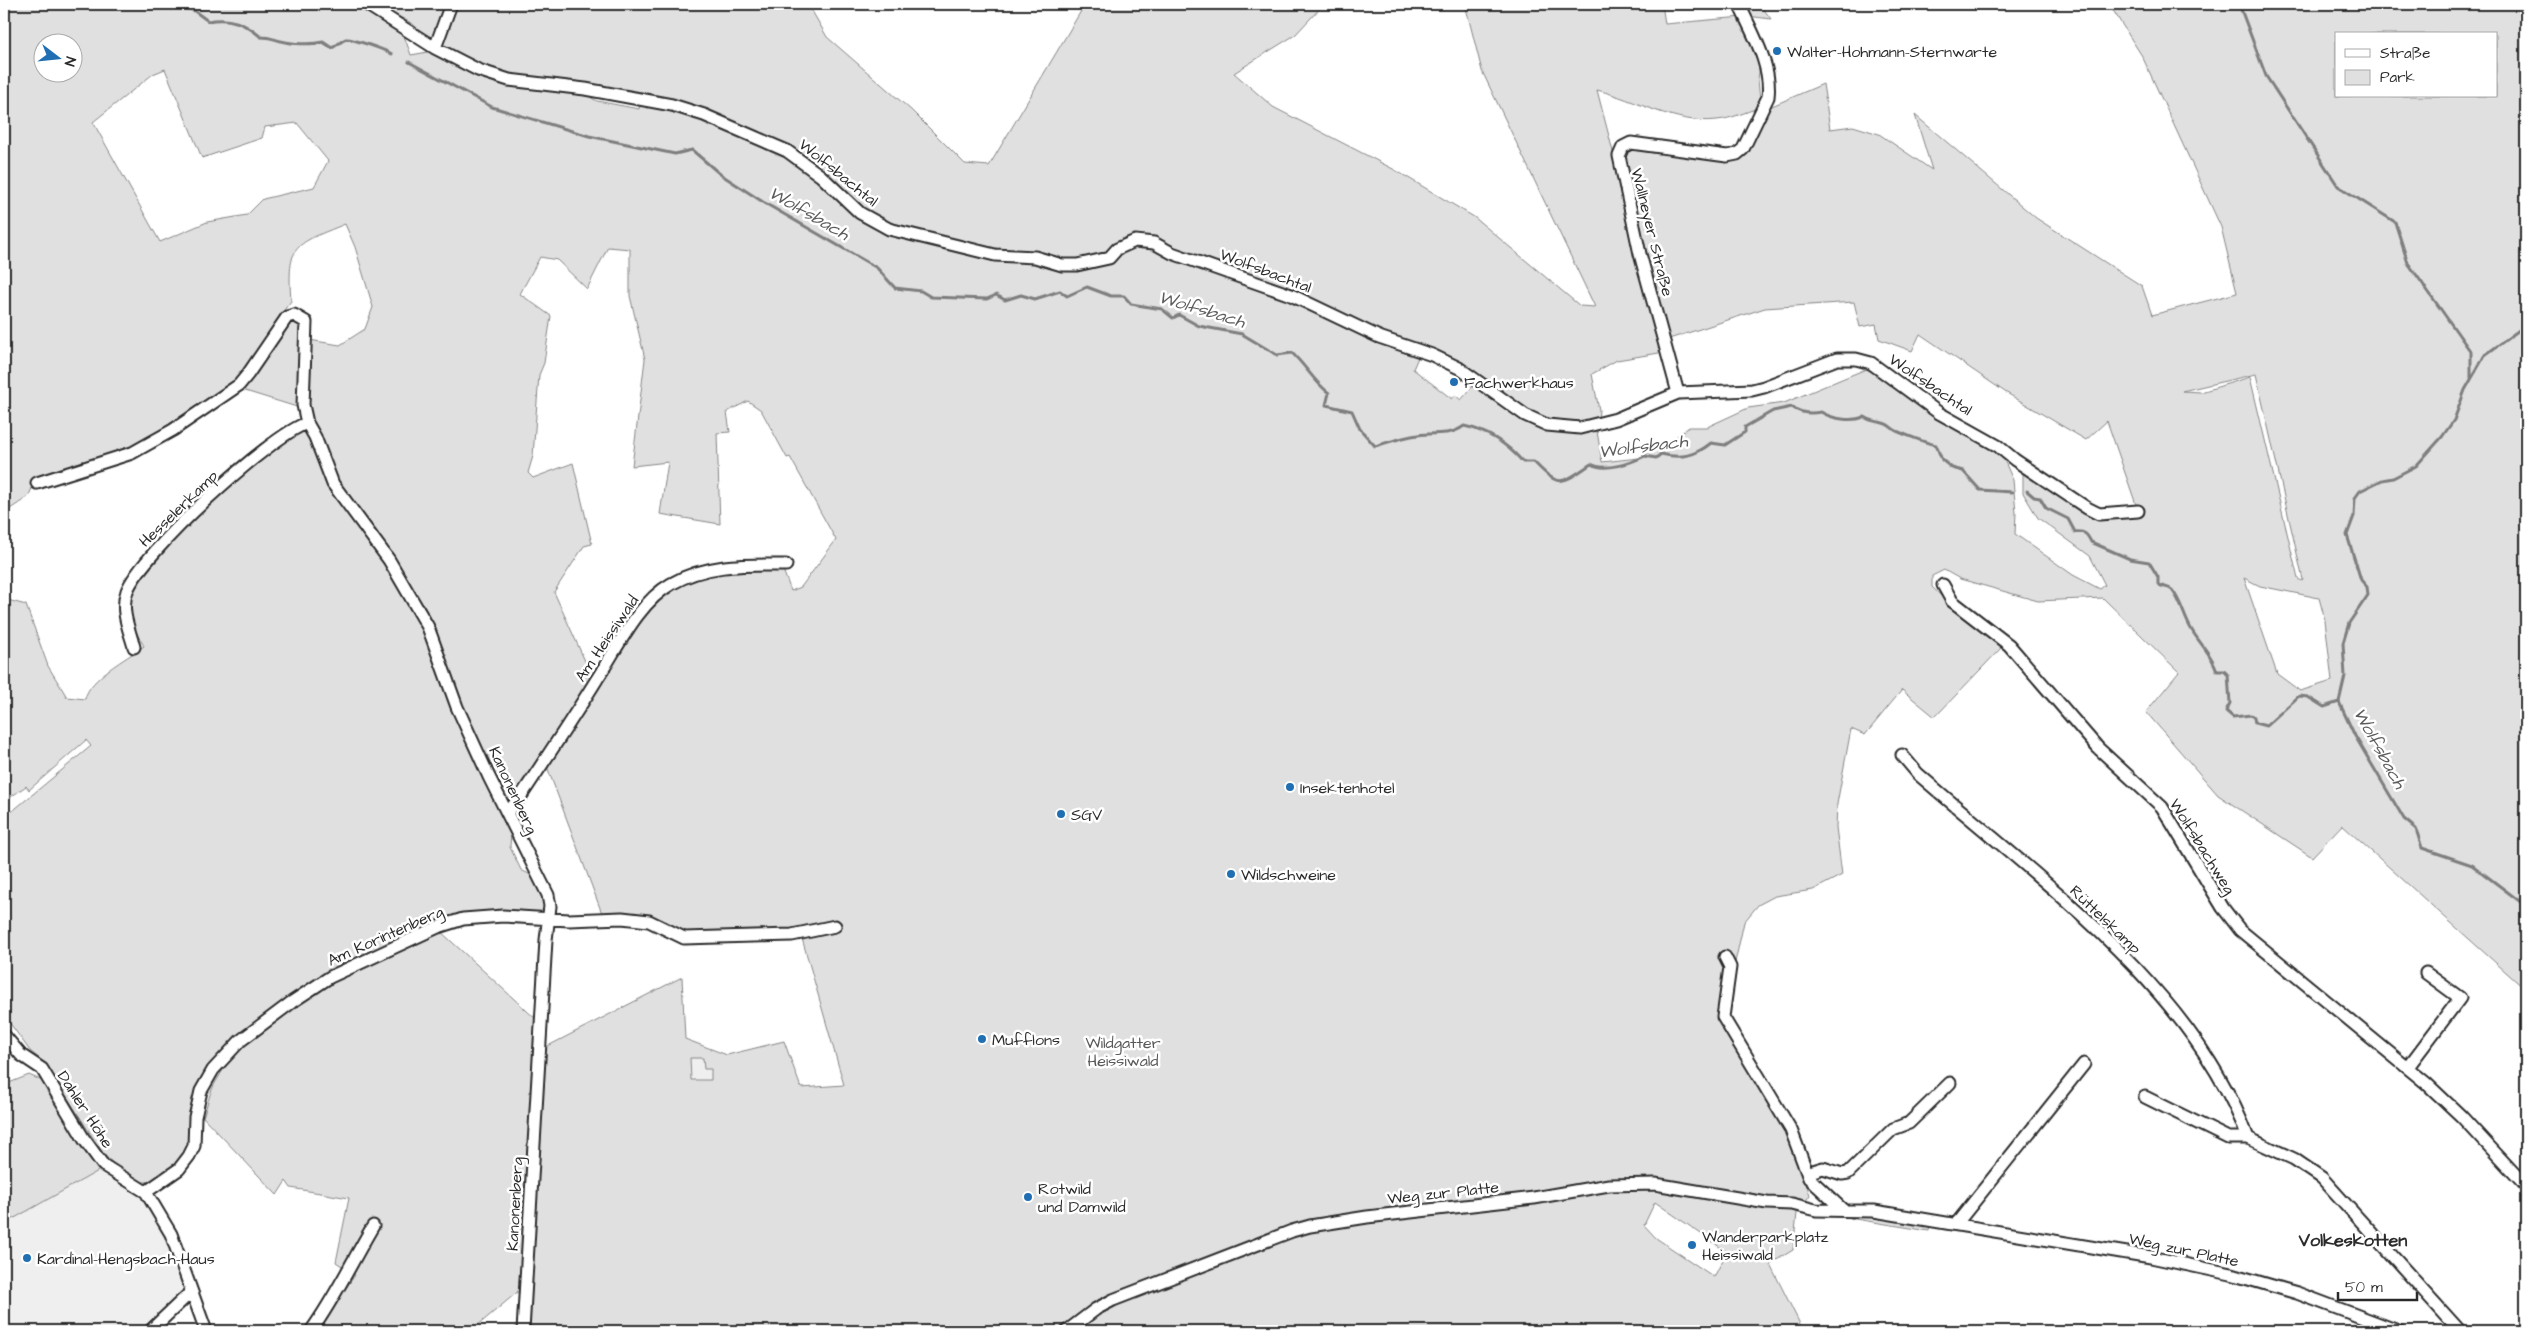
<svg xmlns="http://www.w3.org/2000/svg" width="2530" height="1335" viewBox="0 0 2530 1335" font-family="'Architects Daughter',sans-serif">
  <style>
    .built { fill: #efefef }
    .green { fill: #e0e0e0; stroke: #868686; fill-rule: evenodd }
    .lines { fill: none; stroke-linecap: round; stroke-linejoin: round }
    .stream { stroke: #7e7e7e; stroke-width: 3 }
    .street-casing { stroke: #2b2b2b; stroke-width: 15 }
    .street { stroke: #fff; stroke-width: 11 }
    .poi-dot { fill: #1f6fb2; stroke: #fff; stroke-width: 2 }
    .labels { text-anchor: middle; stroke-width: 5; stroke-linejoin: round; paint-order: stroke }
    .poi-label { font-size: 16px; fill: #2b2b2b; stroke: #fff; text-anchor: start }
    .street-label { font-size: 16px; fill: #2b2b2b; stroke: #fff }
    .park-label { font-size: 16px; fill: #585858; stroke: #fff }
    .water-label { font-size: 18px; font-style: italic; fill: #5c5c5c; stroke: #fff }
    .neighbourhood-label { font-size: 18px; font-weight: bold; fill: #2b2b2b; stroke: #fff }
  </style>
  <rect width="100%" height="100%" fill="#fff"/>
  <filter id="ink" filterUnits="userSpaceOnUse"><feTurbulence type="fractalNoise" baseFrequency=".02" numOctaves="2"/><feDisplacementMap in="SourceGraphic" scale="10" xChannelSelector="R" yChannelSelector="G"/><feConvolveMatrix kernelMatrix="1 2 1 2 8 2 1 2 1" color-interpolation-filters="sRGB"/></filter>
  <g filter="url(#ink)">
    <path class="built" d="M690,1058H703L711,1069V1080H691Z
      M100,1170L140,1194L165,1228L182,1285L181,1290L158,1318L142,1331H4V1224Z"/>
    <path class="green" d="M4,4H360L380,15L403,33L411,55L433,51L473,73L583,93L597,101L639,109L643,92L501,73C480,67 461,58 443,45L441,38L454,4H808L827,37L911,110L965,164L989,166L1081,11L1083,4H1324L1295,35L1234,73L1273,107L1395,170L1474,217L1580,306L1595,307L1482,71L1465,4H1662L1665,24L1742,17L1760,67L1758,79L1760,101L1759,108C1745,112 1731,119 1717,120C1675,125 1637,100 1597,90L1665,352L1617,360L1592,374L1599,410L1597,431L1602,462L1639,458L1672,440L1689,427H1707L1748,408L1784,403L1866,369L1890,380L2001,453L2013,480L2016,513L2015,534L2073,575L2100,589L2105,585L2090,556L2038,518L2023,493V471L2088,515L2140,516L2107,421L2086,440L2005,392L1920,334L1912,351L1879,339L1876,324L1860,327L1854,302L1765,308L1666,340L1622,156L1632,146L1738,158L1765,109L1823,84L1830,129L1853,126L1879,134L1932,170L1915,115L2036,218L2142,286L2152,315L2237,293L2221,227L2142,56L2109,4H2526V990L2342,825L2312,857L2218,795L2146,712L2179,672L2103,598L2038,601L1960,579L1944,570L1932,576V587L1960,614L2003,646L1935,717L1902,690L1865,735L1851,729L1837,804L1836,827L1842,875L1813,890L1775,896L1758,905L1744,922L1734,967L1725,966L1717,1016L1789,1133L1810,1195L1797,1213L1793,1250L1770,1264L1801,1326L1819,1331H529L544,1048L682,977L685,1039L727,1055L784,1041L801,1088L844,1085L799,928L682,935L603,916L543,756L515,797L507,800L496,784L462,706L440,650L430,616L377,531L337,481L300,408L242,390L236,383L184,420L177,419L158,431L147,442L35,482L28,497L4,513ZM2336,34H2496V96H2336ZM42,42H72V72H42ZM165,69L202,158L262,138L265,127L297,123L328,161L314,187L263,199L247,215L207,222L160,242L93,122L153,74ZM345,224L355,247L373,307L365,329L340,345L303,339L304,324L282,313L291,301C287,243 294,245 345,224ZM608,247L630,249V296L645,359L632,466L668,462L660,514L720,524L717,433L730,432L727,412L748,401L761,410L787,458L790,457L836,540L801,587L791,591L783,570C757,570 728,567 703,576C653,593 624,641 594,681L554,592L584,546L592,544L573,463L533,478L528,473L533,456L539,375L544,363L551,316L520,294L540,257L557,260L587,289ZM1422,348L1480,378L1461,400L1455,395L1452,399L1413,369ZM2256,374L2303,580L2302,581L2298,579L2250,377L2201,392L2182,391ZM2244,578L2260,586L2319,598L2325,620L2332,681L2300,691L2277,674ZM690,1058H703L704,1069H711V1080H691ZM1655,1202L1727,1252L1714,1277L1656,1238L1644,1225Z
      M375,4H447L433,38L427,39L413,24Z
      M1743,4H1760L1771,19L1747,16Z
      M297,431L307,432L332,493L361,528L393,574L417,615L454,710L511,832L510,847L521,870L535,877L544,896V911L541,913L450,919L266,1017L198,1092L190,1145L179,1163L166,1175L147,1182H141L121,1170L104,1155L46,1064L30,1051L4,1015V818L91,746L86,740L29,790L26,786L4,802V599L26,605L48,666L67,697L85,699C89,678 126,659 144,646C135,631 127,617 130,600C138,557 260,460 297,431Z
      M439,930L538,1021L521,1289L471,1331H316L355,1275L336,1262L349,1198L291,1188L286,1181L277,1195L203,1117C207,1107 209,1094 214,1085C258,1002 360,969 439,930Z
      M29,1075L45,1082L100,1170L4,1224V1085Z
      M1852,1214L1873,1215L1930,1224L1929,1231L1849,1218Z"/>
    <g class="lines">
      <path class="stream" d="M175,4L193,10L208,21C230,17 245,23 261,37C269,37 273,39 281,41C292,44 311,45 323,42L332,48C336,46 341,41 346,39C352,38 385,50 392,54
        M2239,4L2266,76L2338,186L2395,222L2408,263L2471,352V378
        M409,62L492,107L589,136L675,154L692,150L720,174L763,202L877,268L895,288L921,291L931,297L987,299L996,295L1005,300L1021,295L1035,299L1060,291L1067,296L1087,287L1111,296H1124L1131,304L1162,309L1173,318L1179,315L1199,326L1242,334L1277,355L1292,353C1306,366 1314,382 1329,393L1326,405L1352,411L1360,429L1375,446C1389,442 1403,437 1418,435C1434,432 1449,437 1464,426C1488,431 1507,444 1523,462H1534C1560,489 1561,484 1591,464C1605,472 1631,463 1645,456L1656,458L1661,454C1681,459 1695,456 1711,443L1725,445L1745,432V427L1773,411L1792,407C1801,414 1811,414 1821,412C1832,419 1852,422 1864,417C1872,422 1877,421 1886,424C1891,426 1894,431 1899,432C1912,437 1923,442 1936,445L1942,460L1952,468L1963,471L1980,490L2012,492
        M2027,491L2034,497L2040,498L2046,508L2068,519L2075,532C2085,531 2087,534 2091,542L2130,559L2149,562L2158,577V584C2163,588 2168,586 2172,590C2182,602 2184,619 2193,632C2201,645 2213,656 2217,671H2224L2228,675L2230,703L2226,711L2233,717L2251,715L2254,718L2255,723L2266,726L2299,696L2308,697L2324,707L2339,702
        M2339,702L2345,676L2343,643L2349,623L2368,595L2367,587L2361,580L2347,535L2354,516L2355,498L2360,491L2382,480L2393,478L2416,466L2442,437L2454,420L2465,390L2485,355L2526,325
        M2339,702L2355,736L2404,819L2416,829L2422,848L2472,865L2526,906"/>
      <g class="street-casing">
        <path id="street" d="M366,4L435,48L478,70L509,80L585,89L672,105L704,115L787,151L821,176L860,213L889,229L995,255L1035,257L1062,265H1077L1109,258L1117,249L1135,241L1154,243L1172,253L1291,295L1379,337L1432,355L1459,368L1525,415L1547,425L1580,428L1616,419L1678,393L1752,390L1764,387L1837,359H1856L1871,363L1939,413L1998,446L2015,460L2087,508L2099,514L2138,511
          M435,48L451,4
          M1678,393L1640,254L1619,156L1623,147L1631,143L1727,156L1737,154L1743,149L1768,97C1772,65 1752,33 1739,4
          M37,483L132,453L173,430L239,385L248,374L287,317L294,315L306,322L303,405L307,423L315,437L333,484L389,560L428,627L457,707L489,777L548,895L550,906L546,940L523,1331
          M1943,585L1952,601L2009,645L2098,748L2162,807L2223,908L2240,930L2426,1083L2461,1116L2526,1186
          M134,647C129,629 120,610 127,591C141,554 269,436 307,423
          M1902,755L1918,774C2035,876 2194,989 2248,1138L2294,1159L2322,1178L2460,1331
          M508,812L521,796C547,757 573,718 597,679C618,647 638,603 671,584C707,563 747,565 786,565
          M1725,957L1730,967L1723,1017L1791,1130L1809,1178L1843,1210
          M4,1035L21,1055L42,1069L84,1139L103,1165L146,1192L171,1234L206,1331
          M2408,1067L2460,998L2426,973
          M2145,1097L2228,1138H2248
          M1809,1178L1813,1171L1823,1168L1842,1174L1848,1173L1893,1129L1909,1123L1950,1083
          M146,1192L179,1169L189,1156L194,1146L195,1117L201,1091L213,1070L240,1041L292,1002L330,977L438,927L463,919L503,916L569,920L622,918L649,921L684,938L792,935L835,926
          M1957,1223L2084,1064
          M150,1331L191,1292
          M311,1331C335,1298 352,1261 373,1226
          M1067,1331L1096,1309L1113,1300L1292,1231L1310,1226L1367,1217L1534,1198L1609,1185L1655,1184L1767,1203L1792,1204L1816,1210L1874,1211L2151,1257L2231,1274L2297,1293L2398,1331"/>
      </g>
      <use href="#street" class="street"/>
    </g>
  </g>
  <g class="poi-dot">
    <circle cx="1777" cy="51" r="5"/>
    <circle cx="1454" cy="382" r="5"/>
    <circle cx="1290" cy="787" r="5"/>
    <circle cx="1061" cy="814" r="5"/>
    <circle cx="1231" cy="874" r="5"/>
    <circle cx="982" cy="1039" r="5"/>
    <circle cx="1028" cy="1197" r="5"/>
    <circle cx="1692" cy="1245" r="5"/>
    <circle cx="27" cy="1258" r="5"/>
  </g>
  <g class="labels">
    <g class="poi-label">
      <text x="1787" y="57">Walter-Hohmann-Sternwarte</text>
      <text x="1464" y="388">Fachwerkhaus</text>
      <text x="1300" y="793">Insektenhotel</text>
      <text x="1071" y="820">SGV</text>
      <text x="1241" y="880">Wildschweine</text>
      <text x="992" y="1045">Mufflons</text>
      <text x="1038" y="1194">Rotwild<tspan x="1038" dy="18">und Damwild</tspan></text>
      <text x="1702" y="1242">Wanderparkplatz<tspan x="1702" dy="18">Heissiwald</tspan></text>
      <text x="37" y="1264">Kardinal-Hengsbach-Haus</text>
    </g>
    <g class="street-label">
      <text transform="translate(839 172) rotate(39)" y="6">Wolfsbachtal</text>
      <text transform="translate(1653 232) rotate(76)" y="6">Wallneyer Straße</text>
      <text transform="translate(1266 270) rotate(21)" y="6">Wolfsbachtal</text>
      <text transform="translate(1931 384) rotate(34)" y="6">Wolfsbachtal</text>
      <text transform="translate(178 508) rotate(-44)" y="6">Hesselerkamp</text>
      <text transform="translate(606 638) rotate(-56)" y="6">Am Heissiwald</text>
      <text transform="translate(514 790) rotate(65)" y="6">Kanonenberg</text>
      <text transform="translate(2203 846) rotate(58)" y="6">Wolfsbachweg</text>
      <text transform="translate(2106 919) rotate(44)" y="6">Rüttelskamp</text>
      <text transform="translate(385 935) rotate(-24)" y="6">Am Korintenberg</text>
      <text transform="translate(86 1109) rotate(57)" y="6">Dahler Höhe</text>
      <text transform="translate(1443 1192) rotate(-6)" y="6">Weg zur Platte</text>
      <text transform="translate(514 1204) rotate(-87)" y="6">Kanonenberg</text>
      <text transform="translate(2184 1249) rotate(12)" y="6">Weg zur Platte</text>
    </g>
    <g class="park-label">
      <text x="1123" y="1048">Wildgatter<tspan x="1123" dy="18">Heissiwald</tspan></text>
    </g>
    <g class="water-label">
      <text transform="translate(809 213) rotate(30)" y="6">Wolfsbach</text>
      <text transform="translate(1202 309) rotate(17)" y="6">Wolfsbach</text>
      <text transform="translate(1643 446) rotate(-7)" y="6">Wolfsbach</text>
      <text transform="translate(2380 748) rotate(61)" y="6">Wolfsbach</text>
    </g>
    <g class="neighbourhood-label">
      <text x="2353" y="1246">Volkeskotten</text>
    </g>
  </g>
  <rect width="2530" height="1335" fill="none" stroke="#fff" stroke-width="20"/>
  <rect x="10" y="10" width="2510" height="1315" fill="none" stroke="#2b2b2b" stroke-width="2" filter="url(#ink)"/>
  <rect x="2335" y="32" width="162" height="65" fill="#ffffff" stroke="#aaaaaa"/>
  <rect x="2345" y="49" width="25" height="8" fill="#ffffff" stroke="#aaaaaa"/>
  <text x="2380" y="58" font-size="15" fill="#2b2b2b">Straße</text>
  <rect x="2345" y="70" width="25" height="15" fill="#e0e0e0" stroke="#aaaaaa"/>
  <text x="2380" y="82" font-size="15" fill="#2b2b2b">Park</text>
  <g transform="translate(58 58) rotate(106)"><circle r="24" fill="#ffffff" stroke="#aaaaaa"/>
  <path d="M0-4L9 19L0 12L-9 19Z" fill="#1f6fb2"/>
  <text y="-8" font-size="14" font-weight="bold" text-anchor="middle" fill="#2b2b2b">N</text>
  </g>
  <path d="M2338 1292v8h79v-8" fill="none" stroke="#2b2b2b" stroke-width="2.5"/>
  <text x="2345" y="1292" font-size="15" fill="#2b2b2b" stroke="#ffffff" stroke-width="4" paint-order="stroke">50 m</text>
</svg>
